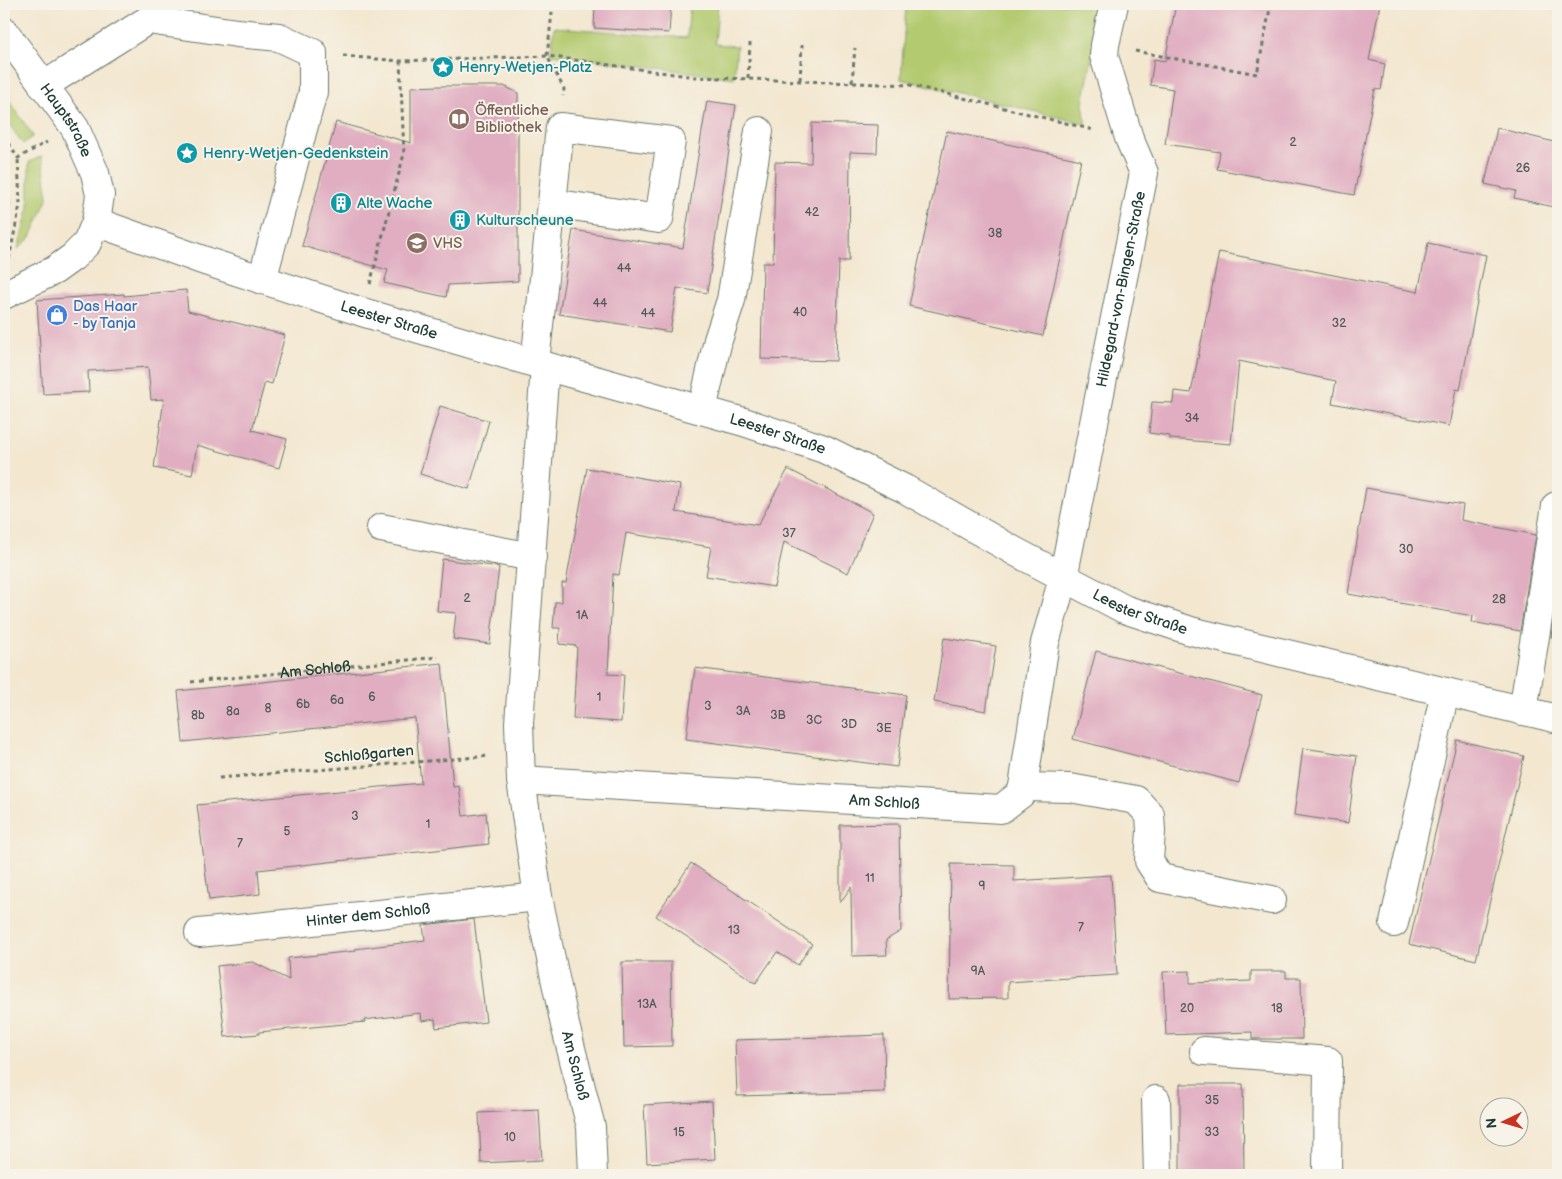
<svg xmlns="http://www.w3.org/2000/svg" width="1562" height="1179" viewBox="0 0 1562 1179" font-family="'Balsamiq Sans',sans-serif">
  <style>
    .green { fill: #b3ca6f; stroke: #698452 }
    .building { fill: #e0adc1 }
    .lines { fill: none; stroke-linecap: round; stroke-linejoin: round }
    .minor-casing { stroke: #69786b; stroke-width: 30 }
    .major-casing { stroke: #69786b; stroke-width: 30 }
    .path { stroke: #69786b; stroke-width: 3; stroke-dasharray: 4 4; stroke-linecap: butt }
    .minor { stroke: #fff; stroke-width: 28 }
    .major { stroke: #fff; stroke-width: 28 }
    .labels { text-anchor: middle; stroke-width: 4; stroke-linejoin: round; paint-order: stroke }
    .number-label { font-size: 12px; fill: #4f5957 }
    .culture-label { font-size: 15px; fill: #0d838f; stroke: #f7f3e8; text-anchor: start }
    .education-label { font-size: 15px; fill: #785e54; stroke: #f7f3e8; text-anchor: start }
    .street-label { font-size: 15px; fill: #1f3d34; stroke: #f7f3e8 }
    .shop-label { font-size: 15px; fill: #366cbe; stroke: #f7f3e8; text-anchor: start }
  </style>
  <rect width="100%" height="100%" fill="#f7f3e8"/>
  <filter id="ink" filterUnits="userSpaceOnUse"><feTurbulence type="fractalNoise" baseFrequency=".02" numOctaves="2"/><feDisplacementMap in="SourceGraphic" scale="10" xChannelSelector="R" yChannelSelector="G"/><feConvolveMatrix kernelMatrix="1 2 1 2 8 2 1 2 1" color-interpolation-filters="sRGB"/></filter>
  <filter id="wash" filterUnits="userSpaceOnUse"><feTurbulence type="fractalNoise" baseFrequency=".0096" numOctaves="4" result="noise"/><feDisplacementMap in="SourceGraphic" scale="20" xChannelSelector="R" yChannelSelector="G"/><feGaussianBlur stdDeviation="1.12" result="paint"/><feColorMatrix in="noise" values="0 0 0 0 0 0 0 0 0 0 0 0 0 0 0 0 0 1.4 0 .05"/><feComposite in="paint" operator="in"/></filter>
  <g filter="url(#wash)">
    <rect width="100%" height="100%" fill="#f3e7d0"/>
    <path class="green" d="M690,4H718L715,44L737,46L734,78L551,54L554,27L687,38Z
      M906,4H1103L1083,103L1086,124L901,79Z
      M4,92L33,136L23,144L4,117Z
      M42,156L48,197L31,237L18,249L29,207V162Z
      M4,174L11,202L4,237Z"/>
    <g id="blocks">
      <path class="building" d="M595,4H671L669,33L594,28Z
        M1176,4H1380L1369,60L1385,64L1381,90L1375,89L1354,195L1217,169L1220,152L1165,144L1173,89L1150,85L1154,59L1165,61Z
        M440,86H504L518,93V281L448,285L446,297L384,283L388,270L302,246L336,122L411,143V87Z
        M707,101L736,105L707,293L677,288L670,332L559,314L573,230L683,248Z
        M812,123L878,125L877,153L850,152L849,261H839L836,361L761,359L763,263H773L775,162L811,163Z
        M1497,128L1558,143V208L1514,198L1516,191L1485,184Z
        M947,131L1081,160L1043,336L909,306Z
        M1428,243L1486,255L1460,390L1456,389L1449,426L1332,403L1336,381L1239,361L1231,444L1170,439V436L1149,433L1152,402L1173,403L1174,391L1191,393L1219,252L1418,292Z
        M186,290L188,311L285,335L272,384L265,382L252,430L287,439L279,468L197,445L192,475L154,468L164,399L151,400L148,367L88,371L89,392L43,394L37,300L124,294V296Z
        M440,406L489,421L469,489L420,474Z
        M587,468L680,485L676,512L758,525L788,469L873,513L848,573L784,542L774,587L706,576L711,547L626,533L619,575L613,574L608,674L624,675L621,722L573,719L577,646L559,644L560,628H553L555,602H562V583H566Z
        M1366,488L1463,505L1461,520L1536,535L1520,631L1472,622L1473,616L1348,594Z
        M442,559L499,567L490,644L453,639L456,613L437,611Z
        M1558,590V638L1551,637Z
        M944,638L996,646L986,711L934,702Z
        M1096,651L1262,695L1239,783L1073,739Z
        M442,663L453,787L459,786L463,816L486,813L489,844L258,870L260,894L209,900L197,805L421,783L415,718L183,742L178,691Z
        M695,668L906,695L897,767L686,739Z
        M1457,740L1524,756L1476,960L1409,944Z
        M1303,748L1357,756L1348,823L1294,815Z
        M899,824L901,931L886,940L887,955L852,956L851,887L840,903V825Z
        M691,863L812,944L798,965L777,952L756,983L656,916Z
        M951,864L1014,865V881L1111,875L1117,975L1008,982V998L949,999Z
        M474,919L486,1022L436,1028L435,1019L422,1021L421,1013L364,1020L365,1022L259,1032V1034L225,1037L217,966L253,962L289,980L288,958L356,951L355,949L425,940L423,925Z
        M622,962H671L672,1046L624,1047Z
        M1190,971V983L1251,981V971H1286V978H1301L1302,1039H1252V1032L1166,1035L1163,972Z
        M884,1035L885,1092L737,1096L735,1040Z
        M1180,1084H1243L1244,1175H1180Z
        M712,1101L715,1159L647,1163L644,1105Z
        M539,1110L542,1160L481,1163L479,1113Z"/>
    </g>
  </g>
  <g filter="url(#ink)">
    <use href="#blocks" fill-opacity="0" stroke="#69786b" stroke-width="1"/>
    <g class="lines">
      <g class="minor-casing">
        <g id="minor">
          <path d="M43,86L148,20L237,33L279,37L313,53V92L262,280"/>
          <path id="s2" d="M96,222L208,262L362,312L545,366L744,422L824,449L905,489L1016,552L1124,609L1191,631L1558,719"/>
          <path d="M535,363L552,203L659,219L671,141L560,127L552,203"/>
          <path id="s3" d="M545,366L519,723L521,780L538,897L565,1025L591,1127L593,1175"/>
          <path d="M702,410L718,340L731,300L759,131"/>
          <path d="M381,528L532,557"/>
          <path d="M1523,711L1556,506"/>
          <path id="s4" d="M521,780L1001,809L1022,793L1045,643L1063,578L1144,173L1129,138L1104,56L1105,45L1114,4"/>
          <path d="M1023,787L1070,788L1136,800L1150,815L1151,831L1149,861L1160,878L1272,900"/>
          <path d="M1394,923L1445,692"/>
          <path id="s5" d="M199,933L538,897"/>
          <path d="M1204,1051L1328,1061L1327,1175"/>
          <path d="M1156,1100L1158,1175"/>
        </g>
      </g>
      <g class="major-casing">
        <g id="major">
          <path id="s6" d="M4,31L75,128L95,173L100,195L96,222L87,243L73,257L55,270L4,295"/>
        </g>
      </g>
      <g class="path">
        <path d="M553,4L547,56L564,89L563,96"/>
        <path d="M1135,51L1257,74L1271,4"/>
        <path d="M343,56L400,61L547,56L695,77L910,85L1094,130"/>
        <path d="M748,78L750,43"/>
        <path d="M800,80L802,45"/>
        <path d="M852,82L855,48"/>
        <path d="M4,137L18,158L47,142"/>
        <path d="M9,259L20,205L18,158"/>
        <path d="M370,284L404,154L400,61"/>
        <path id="s1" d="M191,682L438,657"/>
        <path d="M219,778L490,756"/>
      </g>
      <use href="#minor" class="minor"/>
      <use href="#major" class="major"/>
    </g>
  </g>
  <defs>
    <g id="sight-disc" transform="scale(1.125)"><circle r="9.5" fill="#0f9aa8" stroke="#f7f3e8"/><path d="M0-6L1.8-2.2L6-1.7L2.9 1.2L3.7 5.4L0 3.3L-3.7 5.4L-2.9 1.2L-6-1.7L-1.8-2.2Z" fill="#fff"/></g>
    <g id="library-disc" transform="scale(1.125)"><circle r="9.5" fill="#8d6e63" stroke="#f7f3e8"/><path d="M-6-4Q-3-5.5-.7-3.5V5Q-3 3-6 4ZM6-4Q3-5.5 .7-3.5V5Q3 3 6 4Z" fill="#fff"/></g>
    <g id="building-disc" transform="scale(1.125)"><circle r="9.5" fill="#0f9aa8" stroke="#f7f3e8"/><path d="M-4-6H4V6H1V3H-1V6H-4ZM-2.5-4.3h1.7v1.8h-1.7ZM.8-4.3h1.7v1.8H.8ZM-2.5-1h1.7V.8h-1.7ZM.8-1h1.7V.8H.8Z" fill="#fff"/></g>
    <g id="school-disc" transform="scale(1.125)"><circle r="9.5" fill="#8d6e63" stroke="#f7f3e8"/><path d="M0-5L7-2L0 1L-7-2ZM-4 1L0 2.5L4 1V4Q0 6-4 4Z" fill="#fff"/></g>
    <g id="shop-disc" transform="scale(1.125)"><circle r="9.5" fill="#3f7fe0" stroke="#f7f3e8"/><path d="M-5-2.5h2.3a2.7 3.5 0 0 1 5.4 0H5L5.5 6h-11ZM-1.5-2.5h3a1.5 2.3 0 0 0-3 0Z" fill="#fff"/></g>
  </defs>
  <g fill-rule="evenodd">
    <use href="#sight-disc" x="443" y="67"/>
    <use href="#library-disc" x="459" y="119"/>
    <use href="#sight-disc" x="187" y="153"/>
    <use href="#building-disc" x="341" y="203"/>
    <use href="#building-disc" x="460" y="220"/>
    <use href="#school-disc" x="417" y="243"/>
    <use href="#shop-disc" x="57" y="315"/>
  </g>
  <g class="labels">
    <g class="number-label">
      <text x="1293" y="146">2</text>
      <text x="1523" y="172">26</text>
      <text x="812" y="216">42</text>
      <text x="995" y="237">38</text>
      <text x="624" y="272">44</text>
      <text x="600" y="307">44</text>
      <text x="800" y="316">40</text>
      <text x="648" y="317">44</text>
      <text x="1339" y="327">32</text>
      <text x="1192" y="422">34</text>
      <text x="789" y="537">37</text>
      <text x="1406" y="553">30</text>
      <text x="467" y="602">2</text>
      <text x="1499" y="603">28</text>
      <text x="582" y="619">1A</text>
      <text x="372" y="701">6</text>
      <text x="599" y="701">1</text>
      <text x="337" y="704">6a</text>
      <text x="303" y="708">6b</text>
      <text x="708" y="710">3</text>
      <text x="268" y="712">8</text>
      <text x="233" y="715">8a</text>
      <text x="743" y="715">3A</text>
      <text x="198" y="719">8b</text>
      <text x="778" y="719">3B</text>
      <text x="814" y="724">3C</text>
      <text x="849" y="728">3D</text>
      <text x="884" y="732">3E</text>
      <text x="355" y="820">3</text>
      <text x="428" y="828">1</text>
      <text x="287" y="835">5</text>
      <text x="240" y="847">7</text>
      <text x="870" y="882">11</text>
      <text x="982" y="890">9</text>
      <text x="1081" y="931">7</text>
      <text x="734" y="934">13</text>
      <text x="978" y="975">9A</text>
      <text x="647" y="1008">13A</text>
      <text x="1187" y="1012">20</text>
      <text x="1277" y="1012">18</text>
      <text x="1212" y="1104">35</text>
      <text x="679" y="1136">15</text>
      <text x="1212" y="1136">33</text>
      <text x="510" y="1141">10</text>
    </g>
    <g class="culture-label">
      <text x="459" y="72">Henry-Wetjen-Platz</text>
      <text x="203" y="158">Henry-Wetjen-Gedenkstein</text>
      <text x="357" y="208">Alte Wache</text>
      <text x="476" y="225">Kulturscheune</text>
    </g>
    <g class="education-label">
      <text x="475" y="115">Öffentliche<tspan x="475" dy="17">Bibliothek</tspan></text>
      <text x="433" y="248">VHS</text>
    </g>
    <g class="street-label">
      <text dy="5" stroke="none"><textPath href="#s6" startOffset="109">Hauptstraße</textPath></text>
      <text dy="5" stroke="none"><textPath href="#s4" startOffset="1021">Hildegard-von-Bingen-Straße</textPath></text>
      <text dy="5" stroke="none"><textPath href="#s2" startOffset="309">Leester Straße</textPath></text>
      <text dy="5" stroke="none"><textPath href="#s2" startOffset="714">Leester Straße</textPath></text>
      <text dy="5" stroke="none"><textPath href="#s2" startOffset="1119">Leester Straße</textPath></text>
      <text dy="5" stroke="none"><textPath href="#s1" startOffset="125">Am Schloß</textPath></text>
      <text transform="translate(369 754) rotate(-5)" y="5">Schloßgarten</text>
      <text dy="5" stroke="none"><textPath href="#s4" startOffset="364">Am Schloß</textPath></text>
      <text dy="5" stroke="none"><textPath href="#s5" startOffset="170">Hinter dem Schloß</textPath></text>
      <text dy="5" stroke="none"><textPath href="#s3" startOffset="706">Am Schloß</textPath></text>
    </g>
    <g class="shop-label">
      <text x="73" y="311">Das Haar<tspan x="73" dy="17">- by Tanja</tspan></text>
    </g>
  </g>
  <rect width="1562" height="1179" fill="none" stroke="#f7f3e8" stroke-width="20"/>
  <g transform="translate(1504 1122) rotate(265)"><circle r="24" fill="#f7f3e8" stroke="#a1aaa0"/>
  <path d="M0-4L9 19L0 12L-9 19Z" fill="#c8321e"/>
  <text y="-8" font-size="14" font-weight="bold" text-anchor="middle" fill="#1f3d34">N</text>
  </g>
</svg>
